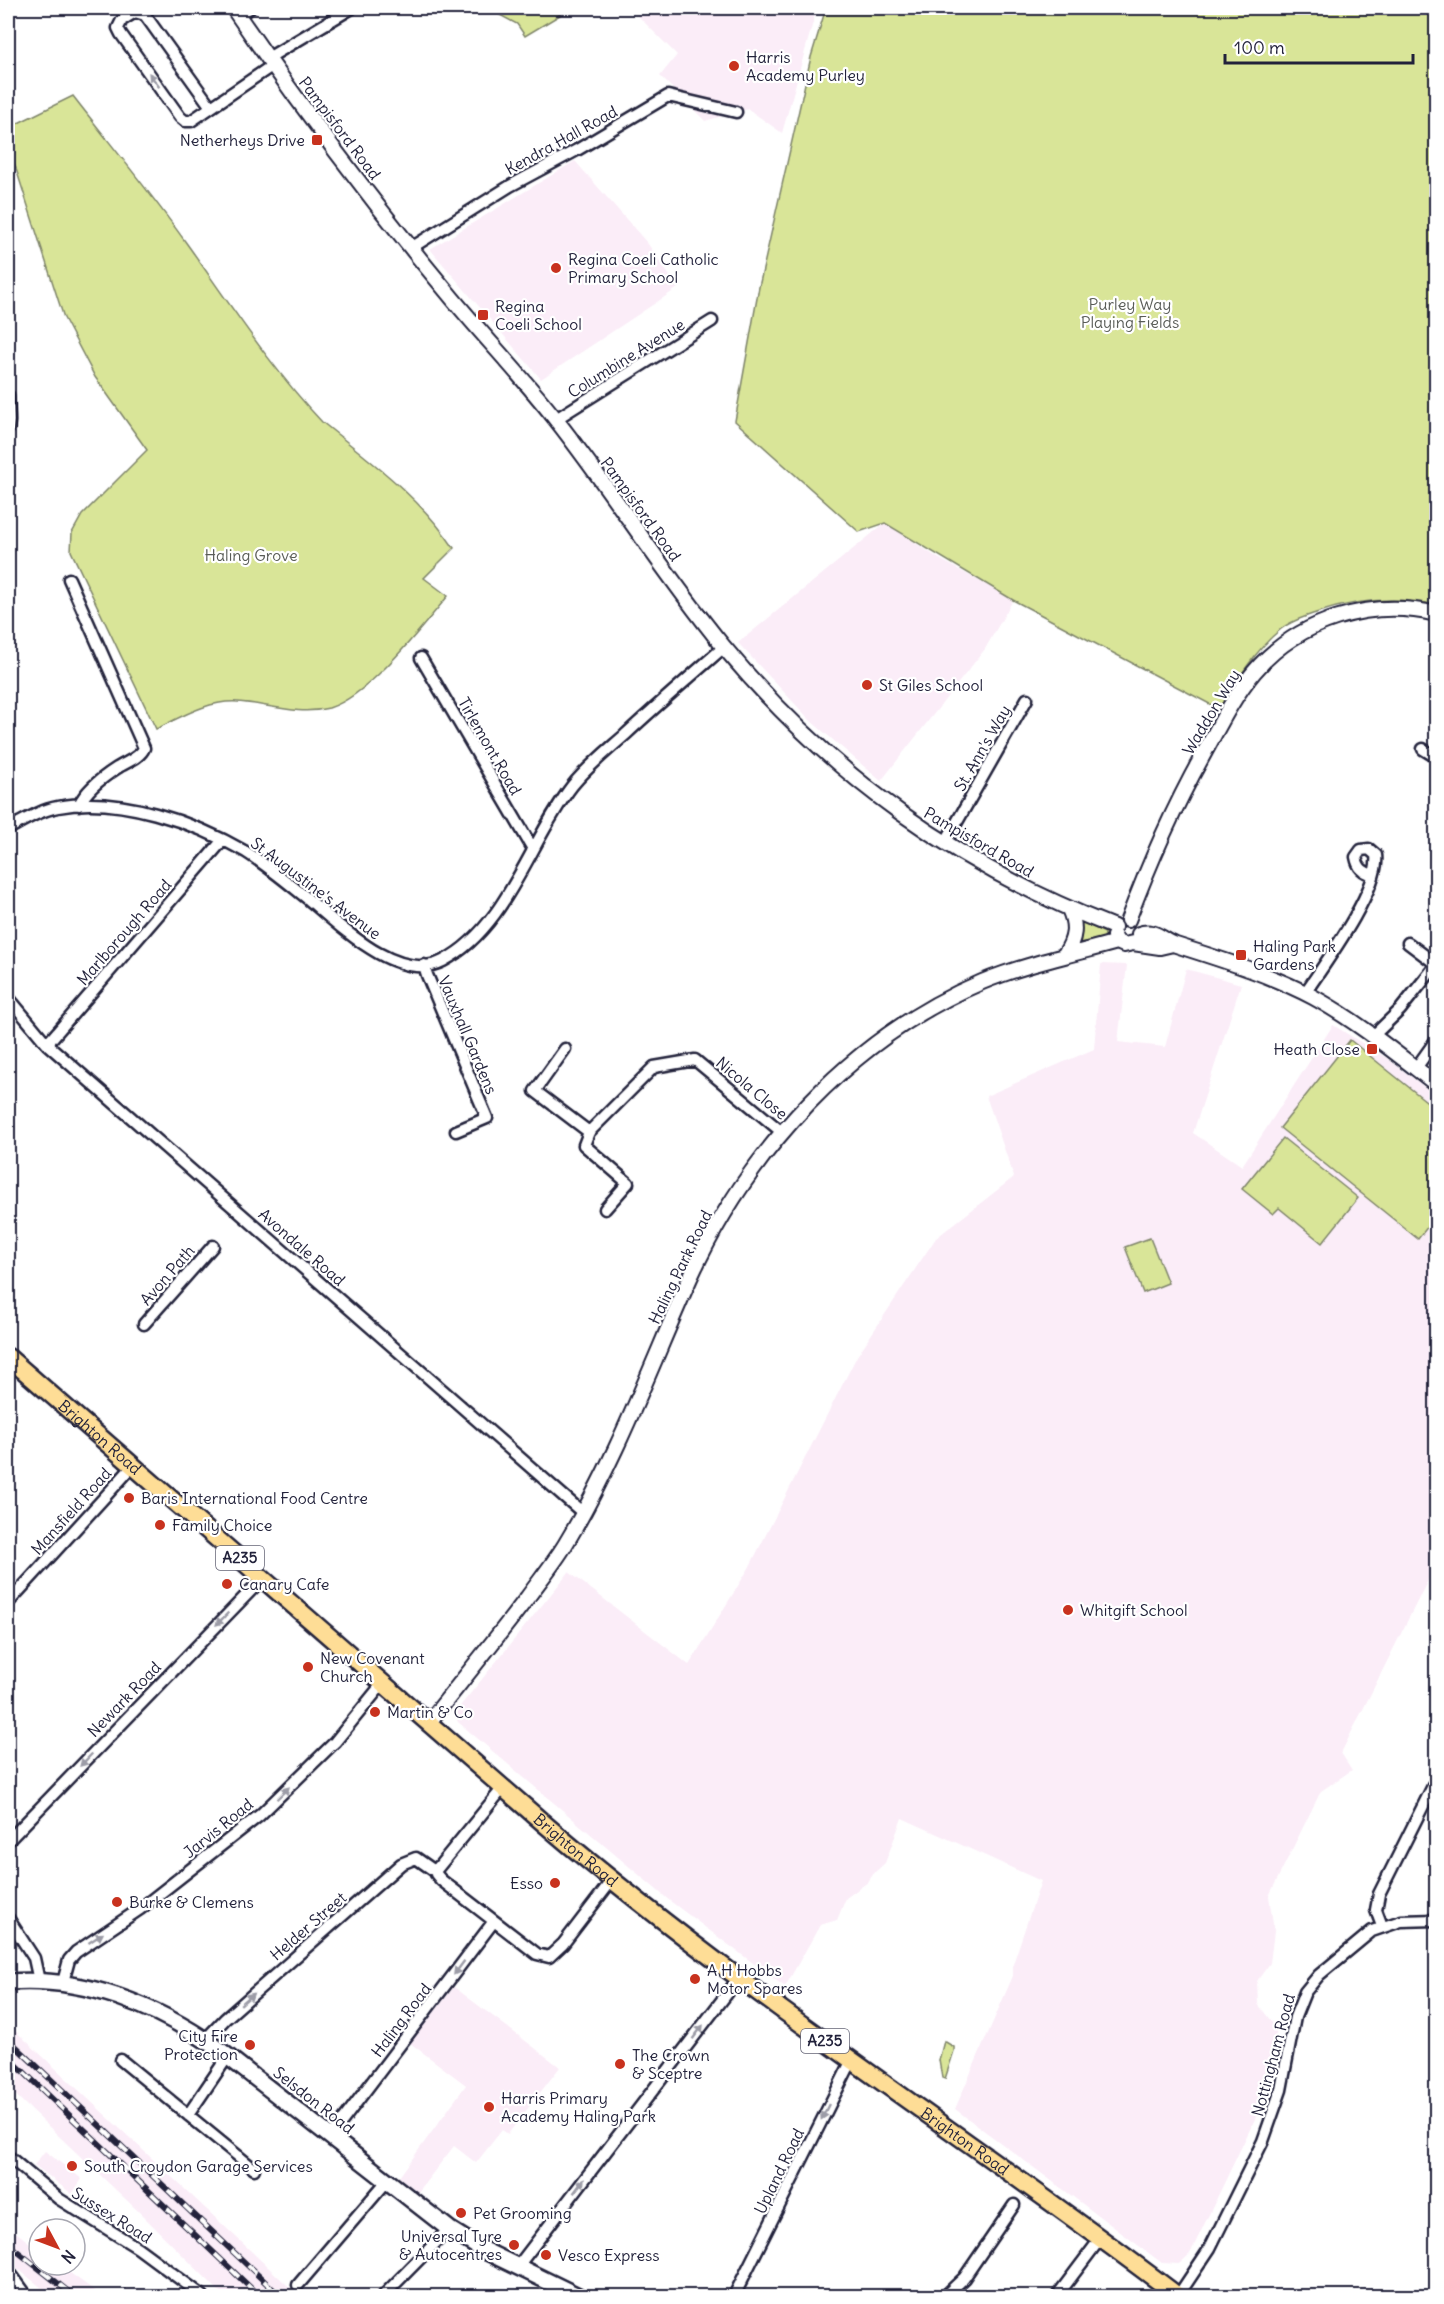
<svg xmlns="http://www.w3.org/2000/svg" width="1444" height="2304" viewBox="0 0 1444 2304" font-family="Delius,sans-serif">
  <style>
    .built { fill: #fbedf8 }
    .green { fill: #d9e598; stroke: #7e846a; stroke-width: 1.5 }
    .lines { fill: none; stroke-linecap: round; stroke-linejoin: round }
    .minor-casing { stroke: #22223b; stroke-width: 15 }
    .tertiary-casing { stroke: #22223b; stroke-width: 18 }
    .secondary-casing { stroke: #22223b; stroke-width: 20 }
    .primary-casing { stroke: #22223b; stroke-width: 21 }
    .minor { stroke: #fff; stroke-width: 10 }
    .tertiary { stroke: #fff; stroke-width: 14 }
    .secondary { stroke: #fff; stroke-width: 15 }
    .primary { stroke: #fedd96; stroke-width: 16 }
    .rail-casing { stroke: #22223b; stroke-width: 6 }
    .rail { stroke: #fff; stroke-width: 4; stroke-dasharray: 11; stroke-linecap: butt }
    .oneway { fill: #9c9ca7 }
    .poi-dot { fill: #c8321e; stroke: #fff; stroke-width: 2 }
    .labels { text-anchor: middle; stroke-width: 4.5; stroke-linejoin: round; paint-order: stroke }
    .shield { fill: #fff; stroke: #646476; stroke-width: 1.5 }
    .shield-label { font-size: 15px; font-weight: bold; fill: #22223b }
    .poi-label { font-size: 16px; fill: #22223b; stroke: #fff; text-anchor: start }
    .street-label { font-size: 16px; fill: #22223b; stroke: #fff }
    .park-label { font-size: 16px; fill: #595c57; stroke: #fff }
  </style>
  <rect width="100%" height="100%" fill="#fff"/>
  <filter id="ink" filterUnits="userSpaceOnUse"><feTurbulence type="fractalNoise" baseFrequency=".0167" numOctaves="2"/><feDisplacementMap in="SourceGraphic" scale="12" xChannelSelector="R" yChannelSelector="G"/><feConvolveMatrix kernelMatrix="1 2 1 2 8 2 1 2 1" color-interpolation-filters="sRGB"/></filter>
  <g filter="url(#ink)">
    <path class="built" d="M630,8H817L782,133L748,109L705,121L660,76L677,55Z
      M575,161L648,244L678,288L541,379L430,249Z
      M885,523L938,558L1013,600L985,649L881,781L811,721L738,643Z
      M1101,964L1127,965L1118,1042L1165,1047L1186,969L1241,984L1193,1133L1242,1166L1333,1025L1388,1059L1436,1096V1564L1341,1753L1352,1770L1321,1791L1269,1896L1274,1931L1270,1963L1257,1981L1258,2004L1277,2029L1267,2094L1190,2254L1179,2264L1162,2263L955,2109L1013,1976V1964L1041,1881L902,1818L885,1863L874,1873L868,1882L846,1898L837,1920L820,1925L785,1987L670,1901L458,1722L455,1716L457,1710L569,1572L689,1665L749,1568L857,1356L936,1238L1014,1177L986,1096L1094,1049Z
      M454,1987L560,2067L508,2134L502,2130L476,2163L454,2146L418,2192L399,2177L466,2085L410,2043Z
      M8,2024L299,2296H224L136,2209L8,2088Z
      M45,2151L82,2179L72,2194L34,2165Z
      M8,2226L39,2250V2265H59L102,2296H52L8,2261Z"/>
    <path class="green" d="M502,8H555L560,15L525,36L517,24L498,14Z
      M826,8H1436V605C1396,596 1358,599 1319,612C1306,616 1291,621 1281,629C1256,649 1236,682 1219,709L1013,600L885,523L859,532L735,421L759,287L811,57Z
      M73,96C111,145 151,193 187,244C230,304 271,368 322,422C369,460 420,497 454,548L424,578L448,596C421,628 369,696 329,708C298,716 268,704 238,702C208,700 181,717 156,729L71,551L72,533L82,515L147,450L95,377L64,318L8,144V128Z
      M1080,921L1105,933L1104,939L1077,943Z
      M1350,1040L1436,1109V1216L1418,1239L1280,1128Z
      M1283,1138L1358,1198L1322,1243L1279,1208L1273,1214L1242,1189Z
      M1150,1238L1168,1283L1143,1293L1125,1247Z
      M944,2041L954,2047V2051L945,2079L942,2078L939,2060Z"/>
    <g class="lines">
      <g class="minor-casing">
        <path id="minor" d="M238,15L250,8
          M268,58L352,8
          M211,107L145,15L135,12L122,20L118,28L121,34L180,117L185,121H191L273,65
          M411,248L510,186L577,150L668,96L736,112
          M8,395L9,421L8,429
          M556,419L712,321
          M69,579L144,748C140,758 126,762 117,768C103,777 86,790 79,805
          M421,658L533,849
          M1423,749L1436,757
          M8,829C23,821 40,810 58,807C119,795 194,822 246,852C268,866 288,883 308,899C339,925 398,984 443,961C507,928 530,840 572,786C587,767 607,751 625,735C657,705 691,676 724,647
          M945,843L1027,699
          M1408,943L1436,964
          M424,965L427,975L487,1118L456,1131
          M1305,993C1324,965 1381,887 1376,855L1369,849L1361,850L1356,857C1358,868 1363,872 1373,875
          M8,997L47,1044L583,1513
          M1373,1036L1400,1010L1436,965
          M47,1044L223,840
          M565,1049L535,1091L589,1132
          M1416,1068L1436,1040
          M605,1209L628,1183L584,1145L589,1132L654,1067L695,1060L783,1133
          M144,1324L213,1246
          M8,1603L133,1466
          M503,1788L436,1870V1874L441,1880L537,1954L549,1957L563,1944L612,1880
          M8,1841L263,1578
          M8,1918L34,1958L39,1981
          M1382,1926L1376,1910L1379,1894L1436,1780
          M63,1982L69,1960L76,1952L140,1909L260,1815L335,1742L383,1683
          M205,2040L225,2019L401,1864L416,1858L436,1872
          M121,2060L254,2169
          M188,2115L228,2056
          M331,2136L494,1921
          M8,2156L59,2199L138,2248L203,2296
          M518,2266L739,1978
          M8,2270L27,2296
          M298,2285L387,2181
          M383,2296L449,2229
          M734,2296L852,2060
          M945,2296L964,2278L1014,2205
          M1057,2296L1100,2239
          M1178,2296L1210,2248L1263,2141L1281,2090L1295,2017L1305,1992L1319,1975L1372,1931L1401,1921L1436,1920"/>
      </g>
      <g class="tertiary-casing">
        <path id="tertiary" d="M233,8C300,106 372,202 448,293C483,336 523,377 557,421C615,495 664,574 723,646C831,776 957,866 1114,927
          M1128,920C1149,864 1173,809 1202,757C1218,728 1233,697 1254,672C1298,620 1371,598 1436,614
          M1139,934C1155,928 1163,941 1176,945C1223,960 1269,974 1313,997C1357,1021 1397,1054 1436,1084
          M1114,936L1117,942L1124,945L1133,943L1160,947L1173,944
          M1065,954C1075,939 1077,926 1069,909
          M429,1722C462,1681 495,1640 527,1598C540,1580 554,1563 565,1545C616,1460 650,1368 690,1278C748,1151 852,1037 982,982C1026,964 1071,955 1117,942"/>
      </g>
      <g class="secondary-casing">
        <path id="secondary" d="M8,1982C83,1976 156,2005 217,2048L449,2229L481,2249L578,2296"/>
      </g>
      <g class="primary-casing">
        <g id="primary">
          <path id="s1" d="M8,1357L547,1826C747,1997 970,2138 1178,2296"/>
        </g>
      </g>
      <use href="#minor" class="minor"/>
      <use href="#tertiary" class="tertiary"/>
      <use href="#secondary" class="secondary"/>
      <use href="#primary" class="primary"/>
      <g class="rail-casing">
        <path id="rail" d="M8,2039L280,2296
          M8,2057L259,2296
          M8,2244L74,2296"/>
      </g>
      <use href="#rail" class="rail"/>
    </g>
    <defs><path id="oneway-solid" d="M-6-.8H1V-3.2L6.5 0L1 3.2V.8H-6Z" transform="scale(1.5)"/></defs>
    <g class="oneway">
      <use href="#oneway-solid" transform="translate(154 80) rotate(-126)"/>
      <use href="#oneway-solid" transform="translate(222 1619) rotate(135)"/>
      <use href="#oneway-solid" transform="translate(86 1760) rotate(134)"/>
      <use href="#oneway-solid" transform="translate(283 1793) rotate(-44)"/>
      <use href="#oneway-solid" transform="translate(96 1938) rotate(-33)"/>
      <use href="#oneway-solid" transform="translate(459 1968) rotate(127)"/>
      <use href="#oneway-solid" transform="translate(247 1999) rotate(-41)"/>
      <use href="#oneway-solid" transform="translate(698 2032) rotate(-53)"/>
      <use href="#oneway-solid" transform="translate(825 2112) rotate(116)"/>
      <use href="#oneway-solid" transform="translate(579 2186) rotate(-53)"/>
    </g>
  </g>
  <g class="poi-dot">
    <circle cx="734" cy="66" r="6"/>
    <rect x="311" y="134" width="12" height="12" rx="3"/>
    <circle cx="556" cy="268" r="6"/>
    <rect x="477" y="309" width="12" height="12" rx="3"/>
    <circle cx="867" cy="685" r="6"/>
    <rect x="1235" y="949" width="12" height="12" rx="3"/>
    <rect x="1366" y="1043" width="12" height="12" rx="3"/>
    <circle cx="129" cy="1498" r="6"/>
    <circle cx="160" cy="1525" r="6"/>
    <circle cx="227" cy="1584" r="6"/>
    <circle cx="1068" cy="1610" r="6"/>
    <circle cx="308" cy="1667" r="6"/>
    <circle cx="375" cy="1712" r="6"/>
    <circle cx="555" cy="1883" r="6"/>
    <circle cx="117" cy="1902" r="6"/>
    <circle cx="695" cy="1979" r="6"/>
    <circle cx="250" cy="2045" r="6"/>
    <circle cx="620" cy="2064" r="6"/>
    <circle cx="489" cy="2107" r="6"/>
    <circle cx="72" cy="2166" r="6"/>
    <circle cx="461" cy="2213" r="6"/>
    <circle cx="514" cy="2245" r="6"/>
    <circle cx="546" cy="2255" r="6"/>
  </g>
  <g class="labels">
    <g class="shield">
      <rect x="216" y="1546" width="48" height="24" rx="4.5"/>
      <rect x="801" y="2029" width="48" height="24" rx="4.5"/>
    </g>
    <g class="shield-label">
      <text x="240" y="1563">A235</text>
      <text x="825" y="2046">A235</text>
    </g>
    <g class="poi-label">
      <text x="746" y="63">Harris<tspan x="746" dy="18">Academy Purley</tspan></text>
      <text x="305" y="146" text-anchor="end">Netherheys Drive</text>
      <text x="568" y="265">Regina Coeli Catholic<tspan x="568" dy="18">Primary School</tspan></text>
      <text x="495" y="312">Regina<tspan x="495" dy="18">Coeli School</tspan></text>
      <text x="879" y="691">St Giles School</text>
      <text x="1253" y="952">Haling Park<tspan x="1253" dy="18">Gardens</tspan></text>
      <text x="1360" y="1055" text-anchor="end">Heath Close</text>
      <text x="141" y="1504">Baris International Food Centre</text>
      <text x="172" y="1531">Family Choice</text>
      <text x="239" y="1590">Canary Cafe</text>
      <text x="1080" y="1616">Whitgift School</text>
      <text x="320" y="1664">New Covenant<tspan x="320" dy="18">Church</tspan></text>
      <text x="387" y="1718">Martin &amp; Co</text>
      <text x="543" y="1889" text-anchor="end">Esso</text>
      <text x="129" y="1908">Burke &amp; Clemens</text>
      <text x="707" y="1976">A H Hobbs<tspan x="707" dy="18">Motor Spares</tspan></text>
      <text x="238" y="2042" text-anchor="end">City Fire<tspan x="238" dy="18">Protection</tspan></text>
      <text x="632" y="2061">The Crown<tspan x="632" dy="18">&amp; Sceptre</tspan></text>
      <text x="501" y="2104">Harris Primary<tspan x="501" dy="18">Academy Haling Park</tspan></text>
      <text x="84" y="2172">South Croydon Garage Services</text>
      <text x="473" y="2219">Pet Grooming</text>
      <text x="502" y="2242" text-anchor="end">Universal Tyre<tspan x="502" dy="18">&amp; Autocentres</tspan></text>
      <text x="558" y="2261">Vesco Express</text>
    </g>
    <g class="street-label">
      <text transform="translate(340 128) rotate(53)" y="6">Pampisford Road</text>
      <text transform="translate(561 140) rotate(-29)" y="6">Kendra Hall Road</text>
      <text transform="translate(626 358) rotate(-32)" y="6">Columbine Avenue</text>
      <text transform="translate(641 509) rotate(54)" y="6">Pampisford Road</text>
      <text transform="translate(1211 712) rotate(-59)" y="6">Waddon Way</text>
      <text transform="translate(490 746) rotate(60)" y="6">Tirlemont Road</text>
      <text transform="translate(982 748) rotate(-60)" y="6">St. Ann's Way</text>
      <text transform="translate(979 842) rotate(30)" y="6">Pampisford Road</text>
      <text transform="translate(316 888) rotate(37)" y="6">St Augustine's Avenue</text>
      <text transform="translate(124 932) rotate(-49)" y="6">Marlborough Road</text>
      <text transform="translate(468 1035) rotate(67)" y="6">Vauxhall Gardens</text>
      <text transform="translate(752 1088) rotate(40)" y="6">Nicola Close</text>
      <text transform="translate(302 1247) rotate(41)" y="6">Avondale Road</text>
      <text transform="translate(680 1267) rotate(-64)" y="6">Haling Park Road</text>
      <text transform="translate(167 1275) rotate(-49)" y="6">Avon Path</text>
      <text dy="6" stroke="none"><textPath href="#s1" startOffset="122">Brighton Road</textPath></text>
      <text transform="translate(71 1511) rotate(-48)" y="6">Mansfield Road</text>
      <text transform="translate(124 1699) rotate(-46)" y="6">Newark Road</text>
      <text transform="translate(218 1828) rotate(-39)" y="6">Jarvis Road</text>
      <text dy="6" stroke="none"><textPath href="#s1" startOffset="752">Brighton Road</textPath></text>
      <text transform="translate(308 1926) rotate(-41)" y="6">Helder Street</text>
      <text transform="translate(401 2020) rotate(-53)" y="6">Haling Road</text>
      <text transform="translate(1273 2055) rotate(-75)" y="6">Nottingham Road</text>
      <text transform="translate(314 2100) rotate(38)" y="6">Selsdon Road</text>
      <text dy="6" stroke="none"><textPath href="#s1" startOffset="1238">Brighton Road</textPath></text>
      <text transform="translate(779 2171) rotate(-64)" y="6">Upland Road</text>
      <text transform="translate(112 2215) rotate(32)" y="6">Sussex Road</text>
    </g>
    <g class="park-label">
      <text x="1130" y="310">Purley Way<tspan x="1130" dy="18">Playing Fields</tspan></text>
      <text x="251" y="561">Haling Grove</text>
    </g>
  </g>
  <rect width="1444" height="2304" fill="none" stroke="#fff" stroke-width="30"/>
  <rect x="15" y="15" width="1414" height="2274" fill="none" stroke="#22223b" stroke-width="2" filter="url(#ink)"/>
  <g transform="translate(57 2247) rotate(131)"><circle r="28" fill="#ffffff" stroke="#a7a7b1" stroke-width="1.5"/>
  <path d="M0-4.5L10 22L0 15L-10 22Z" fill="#c8321e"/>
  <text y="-9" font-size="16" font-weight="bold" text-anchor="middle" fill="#22223b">N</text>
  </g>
  <path d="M1225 54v9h188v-9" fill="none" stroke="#22223b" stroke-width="3"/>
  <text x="1234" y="54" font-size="18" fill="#22223b" stroke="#ffffff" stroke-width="4.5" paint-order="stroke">100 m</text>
</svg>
